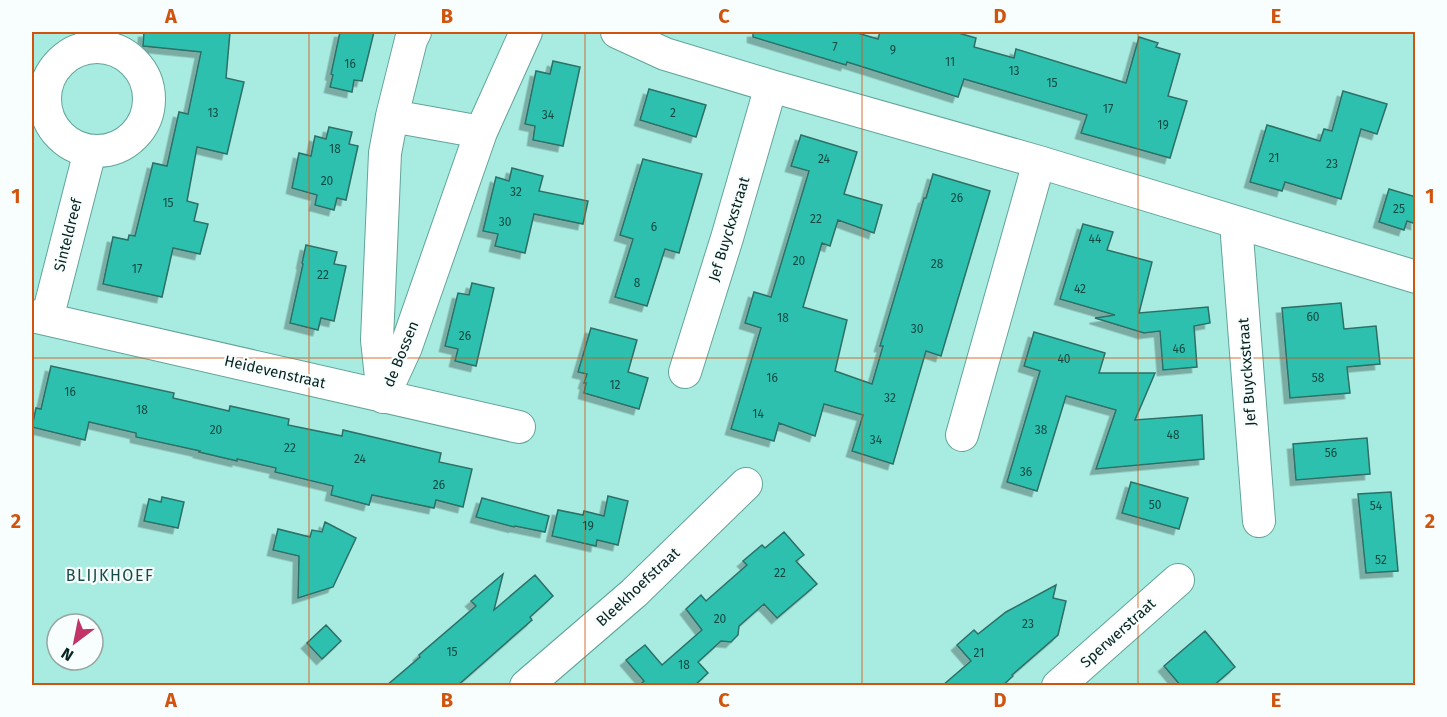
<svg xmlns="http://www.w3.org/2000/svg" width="1447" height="717" viewBox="0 0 1447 717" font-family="'Fira Sans',sans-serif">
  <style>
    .building { fill: #2fc0af; stroke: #2d6f66; stroke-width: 1.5; filter: url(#shadow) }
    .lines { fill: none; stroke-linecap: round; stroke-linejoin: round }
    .minor-casing { stroke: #62a499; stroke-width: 34 }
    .minor { stroke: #fff; stroke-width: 32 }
    .grid { fill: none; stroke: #d1540e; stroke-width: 1.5; stroke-opacity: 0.55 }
    .labels { text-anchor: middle; stroke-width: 4.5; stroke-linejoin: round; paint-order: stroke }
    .number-label { font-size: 12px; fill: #104a43 }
    .street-label { font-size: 15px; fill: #06231f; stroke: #f8fefd }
    .neighbourhood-label { font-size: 16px; letter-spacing: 1.5px; fill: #174b44; stroke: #f8fefd }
    .neatline { fill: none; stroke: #d1540e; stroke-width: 2 }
    .grid-label { font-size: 20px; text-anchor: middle; font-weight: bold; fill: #d1540e }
  </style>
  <defs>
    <filter id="shadow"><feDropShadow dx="-5.5" dy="5.5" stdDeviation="0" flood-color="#0004"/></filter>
  </defs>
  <rect width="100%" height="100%" fill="#a8ebe0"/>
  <path class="building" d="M144,32H230L226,78L244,82L227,154L197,147L187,201L198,204L194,221L208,224L200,254L173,248L162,297L103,284L113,237L128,240L129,235L135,236L153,163L167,166L179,112L188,114L201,52L143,46Z
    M340,32H374L362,81L354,80L352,92L330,87L333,75L331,74Z
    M753,32H854L878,39L880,32H955L976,38L974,47L1014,58L1016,49L1126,83L1139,37L1158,43L1156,47L1180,54L1168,96L1187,101L1170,158L1081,133L1087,115L964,79L958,97L847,62L846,65L753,37Z
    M553,61L580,67L563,146L533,140L535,126L525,124L536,71L550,74Z
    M649,89L706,105L696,137L640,120Z
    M1343,91L1387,104L1377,134L1361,129L1341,199L1285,182L1282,191L1250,182L1267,125L1320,141L1324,129L1332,131Z
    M329,127L352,132L349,144L358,146L346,200L337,198L334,210L315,205L317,195L292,188L299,153L311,156L315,136L326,139Z
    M801,135L857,152L844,194L882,205L874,233L838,220L830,246L822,243L803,307L847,320L835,371L872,384L883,346H880L924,198H926L933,174L990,191L941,356L926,351L893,464L852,451L863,415L824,404L815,436L779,423L774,441L731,429L761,328L745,323L754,292L771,297L809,171L791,166Z
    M643,159L702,174L679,253L665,249L647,306L615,297L633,239L620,235Z
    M512,168L543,176L539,191L588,201L583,224L534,214L525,253L495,246L498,234L483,231L496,177L509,181Z
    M1389,189L1416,197V224L1407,221L1404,230L1379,222Z
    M1083,224L1113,232L1107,250L1152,262L1139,313L1208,307L1210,323L1194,326L1197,367L1163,370L1160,331L1144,333L1095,318L1115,315L1060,299Z
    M306,245L337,252L334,264L346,266L334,321L321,318L318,330L290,323L303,264L302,263Z
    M472,283L494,288L476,366L455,361L458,349L445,346L458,293L469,295Z
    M1341,303L1344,329L1376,326L1380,364L1347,367L1350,393L1290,398L1282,308Z
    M591,328L637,340L628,372L648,378L639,409L584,393L586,383H584L587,374L578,372Z
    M1034,332L1105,353L1099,373H1155L1135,420L1202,415L1204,459L1096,469L1116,410L1066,396L1037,491L1007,482L1040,371L1024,366Z
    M51,366L174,393L173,398L229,411L230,406L289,419L288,425L342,436L343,430L441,453L439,462L472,469L463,507L436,500L434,508L372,495L369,505L331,495L333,486L275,472L276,468L237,459V461L199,452L200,451L136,437V433L89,422L85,440L32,427L36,408L41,409Z
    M1367,438L1370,474L1296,480L1293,444Z
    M1131,482L1188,498L1179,529L1122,513Z
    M1391,492L1398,571L1366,573L1358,494Z
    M608,496L628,501L618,545L597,540L596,546L552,536L558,510L583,515L584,511L604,516Z
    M162,497L184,502L178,528L144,521L149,499L161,502Z
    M482,498L549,516L545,532L515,526L514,527L476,517Z
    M325,522L356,538L333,587L298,598L299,556L273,550L278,529L310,537L312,530L322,532Z
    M784,532L804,555L796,561L817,584L777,618L764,604L739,626L738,635L731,642L721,641L698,662L708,673L694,686H639L644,681L626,660L645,645L662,665L702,630L686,609L701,595L706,601L747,565L743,561L762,545L765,548Z
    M503,574L494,610L535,575L553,596L530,617L532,620L457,686H386L420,657L419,655L476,606L471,601Z
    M1056,585L1053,598L1066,601L1058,635L1012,675L1013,676L1002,686H942L971,661L957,645L974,630L978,634L1006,612Z
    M326,625L341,641L322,659L307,643Z
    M1205,631L1235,667L1213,686H1181L1164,666Z"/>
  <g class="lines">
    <g class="minor-casing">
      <path id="minor" d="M617,32L665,54L771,86L1039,162L1416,277
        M45 99a52 52 0 1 1 104 0a52 52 0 1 1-104 0Z
        M392,116L481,132
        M1236,223L1259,521
        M32,316L519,427
        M47,319L90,151
        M685,372L727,238L771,86
        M383,396L377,340L385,153L392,116L411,40L415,32
        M383,397L406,347L481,132L526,32
        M962,435L1039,162
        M526,686L634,593L746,484
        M1058,686L1178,580"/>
    </g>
    <use href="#minor" class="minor"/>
  </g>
  <path class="grid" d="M309,32V686M585,32V686M862,32V686M1138,32V686M32,358H1416"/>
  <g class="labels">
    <g class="number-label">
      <text x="835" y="51">7</text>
      <text x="893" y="54">9</text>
      <text x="950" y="66">11</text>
      <text x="350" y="68">16</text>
      <text x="1014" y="75">13</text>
      <text x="1052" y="87">15</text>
      <text x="1108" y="113">17</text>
      <text x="213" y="117">13</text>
      <text x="673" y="117">2</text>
      <text x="548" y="119">34</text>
      <text x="1163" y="129">19</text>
      <text x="335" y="153">18</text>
      <text x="1274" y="162">21</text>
      <text x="824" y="163">24</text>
      <text x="1332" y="168">23</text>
      <text x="327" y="185">20</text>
      <text x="516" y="196">32</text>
      <text x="957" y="202">26</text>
      <text x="168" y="207">15</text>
      <text x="1399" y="213">25</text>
      <text x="816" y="223">22</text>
      <text x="505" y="226">30</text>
      <text x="654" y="231">6</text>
      <text x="1095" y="243">44</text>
      <text x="799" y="265">20</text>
      <text x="937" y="268">28</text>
      <text x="137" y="273">17</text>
      <text x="323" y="279">22</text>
      <text x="637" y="287">8</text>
      <text x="1080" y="293">42</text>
      <text x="1313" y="321">60</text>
      <text x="783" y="322">18</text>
      <text x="917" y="333">30</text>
      <text x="465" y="340">26</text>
      <text x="1179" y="353">46</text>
      <text x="1064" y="363">40</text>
      <text x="772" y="382">16</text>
      <text x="1318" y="382">58</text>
      <text x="615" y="389">12</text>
      <text x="70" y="396">16</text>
      <text x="890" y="402">32</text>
      <text x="142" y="414">18</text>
      <text x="758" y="418">14</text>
      <text x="216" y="434">20</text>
      <text x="1041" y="434">38</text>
      <text x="1173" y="439">48</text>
      <text x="876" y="444">34</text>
      <text x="290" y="452">22</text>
      <text x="1331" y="457">56</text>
      <text x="360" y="463">24</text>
      <text x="1026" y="476">36</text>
      <text x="439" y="489">26</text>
      <text x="1155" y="509">50</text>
      <text x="1376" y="510">54</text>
      <text x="588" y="530">19</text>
      <text x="1381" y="564">52</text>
      <text x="780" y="577">22</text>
      <text x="720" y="623">20</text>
      <text x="1028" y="628">23</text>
      <text x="452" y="656">15</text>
      <text x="979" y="657">21</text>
      <text x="684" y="669">18</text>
    </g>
    <g class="street-label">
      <text transform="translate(729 229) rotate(-73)" y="5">Jef Buyckxstraat</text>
      <text transform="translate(68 235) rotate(-76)" y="5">Sinteldreef</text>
      <text transform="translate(401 354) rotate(-68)" y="5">de Bossen</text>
      <text transform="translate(275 372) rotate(13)" y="5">Heidevenstraat</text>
      <text transform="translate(1247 372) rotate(-94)" y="5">Jef Buyckxstraat</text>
      <text transform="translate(638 587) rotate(-43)" y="5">Bleekhoefstraat</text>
      <text transform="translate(1118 633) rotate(-42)" y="5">Sperwerstraat</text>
    </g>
    <g class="neighbourhood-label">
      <text x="110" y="581">BLIJKHOEF</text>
    </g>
  </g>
  <rect width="1447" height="717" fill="none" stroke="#f8fefd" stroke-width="66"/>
  <g transform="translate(75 642) rotate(212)"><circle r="28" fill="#f8fefd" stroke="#97a6a4" stroke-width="1.5"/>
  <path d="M0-4.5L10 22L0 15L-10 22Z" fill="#c03467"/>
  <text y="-9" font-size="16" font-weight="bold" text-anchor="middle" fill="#06231f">N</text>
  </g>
  <rect x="33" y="33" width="1381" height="651" class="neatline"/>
  <g class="grid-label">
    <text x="171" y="23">A</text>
    <text x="447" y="23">B</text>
    <text x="724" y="23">C</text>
    <text x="1000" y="23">D</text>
    <text x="1276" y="23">E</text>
    <text x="16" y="203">1</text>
    <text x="1430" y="203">1</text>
    <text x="16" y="528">2</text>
    <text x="1430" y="528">2</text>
    <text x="171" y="707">A</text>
    <text x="447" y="707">B</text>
    <text x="724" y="707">C</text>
    <text x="1000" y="707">D</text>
    <text x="1276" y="707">E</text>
  </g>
</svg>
